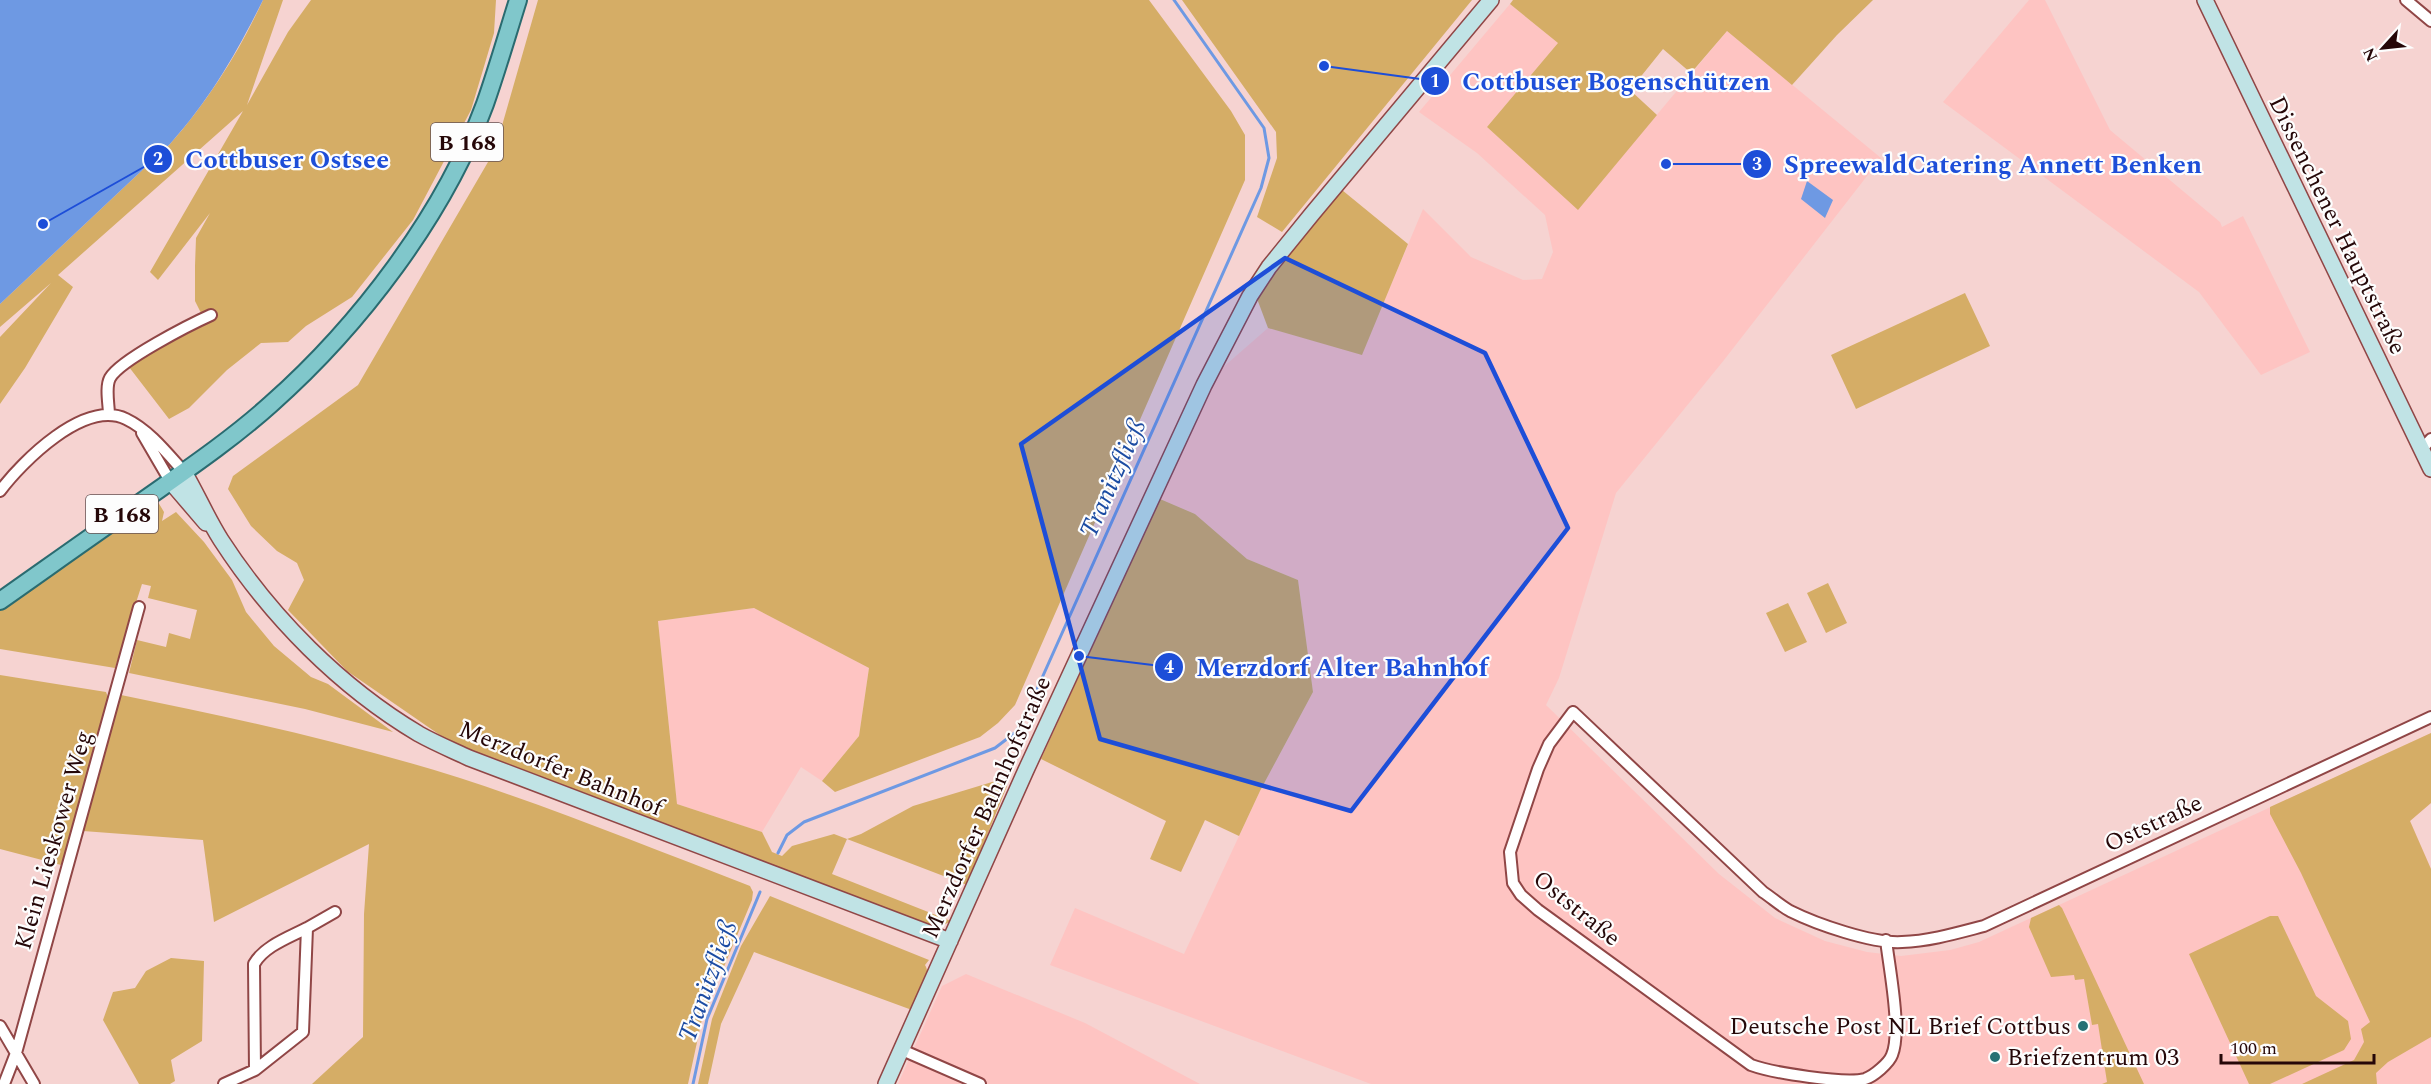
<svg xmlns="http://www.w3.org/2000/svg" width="2431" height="1084" viewBox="0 0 2431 1084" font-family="Spectral,serif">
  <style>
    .built { fill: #fec4c2 }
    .green { fill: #d5ad66 }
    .water { fill: #6e99e3 }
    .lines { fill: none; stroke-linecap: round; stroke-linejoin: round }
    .stream { stroke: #6e99e3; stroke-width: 3 }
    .street-casing { stroke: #904646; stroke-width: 14 }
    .secondary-casing { stroke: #904646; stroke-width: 18 }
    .primary-casing { stroke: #2a6b70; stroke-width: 20 }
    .street { stroke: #fff; stroke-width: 10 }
    .secondary { stroke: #c0e3e5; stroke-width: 15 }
    .primary { stroke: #80c7cb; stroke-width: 16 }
    .marked { fill: #1d4ed8; fill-opacity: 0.2; stroke: #1d4ed8; stroke-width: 4.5; stroke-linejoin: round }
    .poi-dot { fill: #257074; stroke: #fdfdfd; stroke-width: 2 }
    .labels { text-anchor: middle; stroke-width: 4.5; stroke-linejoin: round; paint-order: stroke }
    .shield { fill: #fdfdfd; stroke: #665152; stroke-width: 1.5 }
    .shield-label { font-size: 22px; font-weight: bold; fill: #250708 }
    .street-label { font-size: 24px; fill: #250708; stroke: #fdfdfd }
    .poi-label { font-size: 24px; fill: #250708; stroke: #fdfdfd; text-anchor: end }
    .water-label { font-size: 26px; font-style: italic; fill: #1c4ca3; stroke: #fdfdfd }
    .leader { fill: none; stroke: #1d4ed8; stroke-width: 2 }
    .callout-dot { fill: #1d4ed8; stroke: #fdfdfd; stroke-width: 2 }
    .mark-label { font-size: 18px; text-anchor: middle; font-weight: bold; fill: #fff }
    .callout-label { font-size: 26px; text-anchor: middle; font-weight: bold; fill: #1d4ed8; stroke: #fdfdfd; stroke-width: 4.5; stroke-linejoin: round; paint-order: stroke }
  </style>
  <rect width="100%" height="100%" fill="#f6d3d1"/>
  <path class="built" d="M2029,0H2045L2110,130L2220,222L2222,227L2243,216L2310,352L2261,375L2199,292L1943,102Z
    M1510,4L1558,43L1487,127L1578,209L1727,31L1881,158L1724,360L1616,493L1559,678L1546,705L1719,874L1775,918L1825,941L1867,952L1901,956L1950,950L1979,942L2431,733V803L2410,821L2431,869V1084H1371L1050,965L1075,908L1184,954L1260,791L1313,692L1298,580L1247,559L1195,514L1160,499L1213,376L1268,328L1362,354L1423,209L1471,257L1523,280L1542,279L1553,252L1545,215L1477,153L1419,112Z
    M754,608L869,668L859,736L822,781L801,767L762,832L677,804L658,621Z
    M966,974L1085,1023L1200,1084H898L942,986Z"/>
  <path class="green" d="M263,0H283L247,105L288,32L311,0H496L494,33L471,110L413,220L352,297L306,326L288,342L261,343L227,370L189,408L169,419L129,367L205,321L195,301V266L196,238L210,213L158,280L150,272L243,111L58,275L73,287L25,368L0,404V337L51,283L0,327V304L170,144C209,100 239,52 263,0Z
    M538,0H1149L1231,111L1245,135V180L1015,705L998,723L980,737L835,792L822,781L859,736L869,668L754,608L658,621L677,804L762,832L772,852L782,856L792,846L834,834L847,839L861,834L913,806L1002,779L1007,786L967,885L847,839L832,874L951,921L938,928L450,742L347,671L288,610L304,580L297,563L277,551L251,526L228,489L233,476L358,385L495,150Z
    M1182,0H1472L1282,232L1257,217L1277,158L1276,132Z
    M1513,0H1873L1837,35L1792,85L1727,31L1691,73L1663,49L1630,90L1657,115L1578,210L1487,127L1558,43L1510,4Z
    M1342,190L1408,244L1362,355L1268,328L1256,296Z
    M1965,293L1990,346L1856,409L1831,355Z
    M1160,499L1195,514L1247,559L1298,580L1313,692L1260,791L1239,836L1205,820L1181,872L1150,859L1166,821L1041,759Z
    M158,502L164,512L162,521L176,512L204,542L232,580L246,612L274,646L311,677L328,684L393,732L305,709L129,673L137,640L166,647L169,633L190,639L197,610L148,598L151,586L142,584L115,668L0,649V609Z
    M1828,583L1847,623L1826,633L1807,593Z
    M1788,603L1807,642L1785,652L1766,613Z
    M0,675L106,692L109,700L65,866L0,849Z
    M121,695C235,718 349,743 460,778C558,810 654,849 750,886L753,892L752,900L702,1019L688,1084H312L363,1037L364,914L369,844L214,922L203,840L83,831L81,829L113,715Z
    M2431,733V803L2410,821L2431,869V1037L2388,1062L2376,1073L2377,1084H2302L2354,1060L2364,1042L2361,1029L2370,1022L2301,873L2270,814V807Z
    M770,896L929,960L925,965C933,977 918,998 912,1010L754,952L721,1024L708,1084H698L712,1019L741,946Z
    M2059,905L2062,908L2144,1084H2102L2107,1082L2098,1024L2092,1025L2084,979L2075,980L2074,975L2051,977L2029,927L2031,918Z
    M2270,916H2278L2316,996L2348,1021L2351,1039L2344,1050L2270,1084H2249L2189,954Z
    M171,958L204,961L202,1041L171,1060L175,1081L170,1084H139L103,1020L113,992L135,988L146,971Z"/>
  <path class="water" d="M0,0H263C236,54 211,98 170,144L0,304Z
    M1807,181L1833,200L1825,218L1801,199Z"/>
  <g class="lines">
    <path class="stream" d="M778,853L787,835L804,822L995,748L1016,732L1025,716L1261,188L1269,158L1264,128L1174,0
      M693,1084L707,1019L760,892"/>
    <g class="street-casing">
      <path id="street" d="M2406,0L2431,21
        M109,415C109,405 105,387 110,378C120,360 191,324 211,315
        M142,433L170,481
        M2422,449L2431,439
        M0,491C22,462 84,399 126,419C149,430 167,453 184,472
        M307,928L335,912
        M1886,940C1889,967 1902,1031 1892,1055C1889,1063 1874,1076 1865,1079C1844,1084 1773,1073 1751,1065L1538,910L1521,895L1513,883L1510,852L1538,769L1549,744L1573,712L1763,892C1772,898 1781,906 1790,911C1816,924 1873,944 1902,942C1930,941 1957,933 1984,926L2431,717
        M0,1026L34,1084
        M902,1050L980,1084
        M4,1084L16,1053L139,607
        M224,1084L255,1070L303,1032L307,928C290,937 264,946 254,964L255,1070"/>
    </g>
    <g class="secondary-casing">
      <path id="secondary" d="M2205,0L2431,469
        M184,472C197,494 207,518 221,540C271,617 340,687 419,734C435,743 452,750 469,758L950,941
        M170,481L206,523
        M886,1084L1026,770L1204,385L1250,296L1269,267L1312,214L1491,0"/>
    </g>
    <g class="primary-casing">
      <path id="primary" d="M0,601C47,568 93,535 141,502C185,471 231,440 271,404C359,326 444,215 485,104C497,70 507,35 518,0"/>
    </g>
    <use href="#street" class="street"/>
    <use href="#secondary" class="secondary"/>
    <use href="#primary" class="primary"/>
  </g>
  <path class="marked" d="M1285,258L1485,353L1568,528L1351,811L1100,739L1021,444Z"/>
  <g class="poi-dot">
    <circle cx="2083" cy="1026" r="6"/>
    <circle cx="1995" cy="1057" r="6"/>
  </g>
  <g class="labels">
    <g class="shield">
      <rect x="431" y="123" width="72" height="38" rx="4.5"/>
      <rect x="86" y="495" width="72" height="38" rx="4.5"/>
    </g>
    <g class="shield-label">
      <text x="467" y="150">B 168</text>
      <text x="122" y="522">B 168</text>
    </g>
    <g class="street-label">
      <text transform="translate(2338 225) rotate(64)" y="8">Dissenchener Hauptstraße</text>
      <text transform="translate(561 768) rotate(22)" y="8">Merzdorfer Bahnhof</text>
      <text transform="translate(986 807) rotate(-66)" y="8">Merzdorfer Bahnhofstraße</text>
      <text transform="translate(2153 823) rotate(-25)" y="8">Oststraße</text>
      <text transform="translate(53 840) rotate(-74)" y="8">Klein Lieskower Weg</text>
      <text transform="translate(1577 908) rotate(39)" y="8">Oststraße</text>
    </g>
    <g class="poi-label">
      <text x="2071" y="1034">Deutsche Post NL Brief Cottbus</text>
      <text x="2007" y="1065" text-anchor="start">Briefzentrum 03</text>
    </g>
    <g class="water-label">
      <text transform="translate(1112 478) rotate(-66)" y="9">Tranitzfließ</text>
      <text transform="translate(707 981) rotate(-70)" y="9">Tranitzfließ</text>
    </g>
  </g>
  <path class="leader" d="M1324 66L1435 81M43 224L158 159M1666 164L1757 164M1079 656L1169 667"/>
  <g class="callout-dot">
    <circle cx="1324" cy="66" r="6"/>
    <circle cx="43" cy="224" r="6"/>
    <circle cx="1666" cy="164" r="6"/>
    <circle cx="1079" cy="656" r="6"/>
    <circle cx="1435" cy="81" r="15"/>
    <circle cx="158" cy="159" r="15"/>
    <circle cx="1757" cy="164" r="15"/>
    <circle cx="1169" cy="667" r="15"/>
  </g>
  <g class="mark-label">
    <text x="1435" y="87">1</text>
    <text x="158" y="165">2</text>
    <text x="1757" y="170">3</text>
    <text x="1169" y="673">4</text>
  </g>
  <g class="callout-label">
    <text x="1616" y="90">Cottbuser Bogenschützen</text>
    <text x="287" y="168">Cottbuser Ostsee</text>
    <text x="1993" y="173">SpreewaldCatering Annett Benken</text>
    <text x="1342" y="676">Merzdorf Alter Bahnhof</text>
  </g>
  <g transform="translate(2383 48) rotate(243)" stroke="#fdfdfd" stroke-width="4.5" paint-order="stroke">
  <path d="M0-4.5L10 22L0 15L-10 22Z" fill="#250708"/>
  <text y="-9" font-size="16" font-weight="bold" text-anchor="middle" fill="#250708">N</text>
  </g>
  <path d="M2221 1054v9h153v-9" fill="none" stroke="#250708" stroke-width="3"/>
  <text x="2230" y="1054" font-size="18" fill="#250708" stroke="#fdfdfd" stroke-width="4.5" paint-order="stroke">100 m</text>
</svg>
